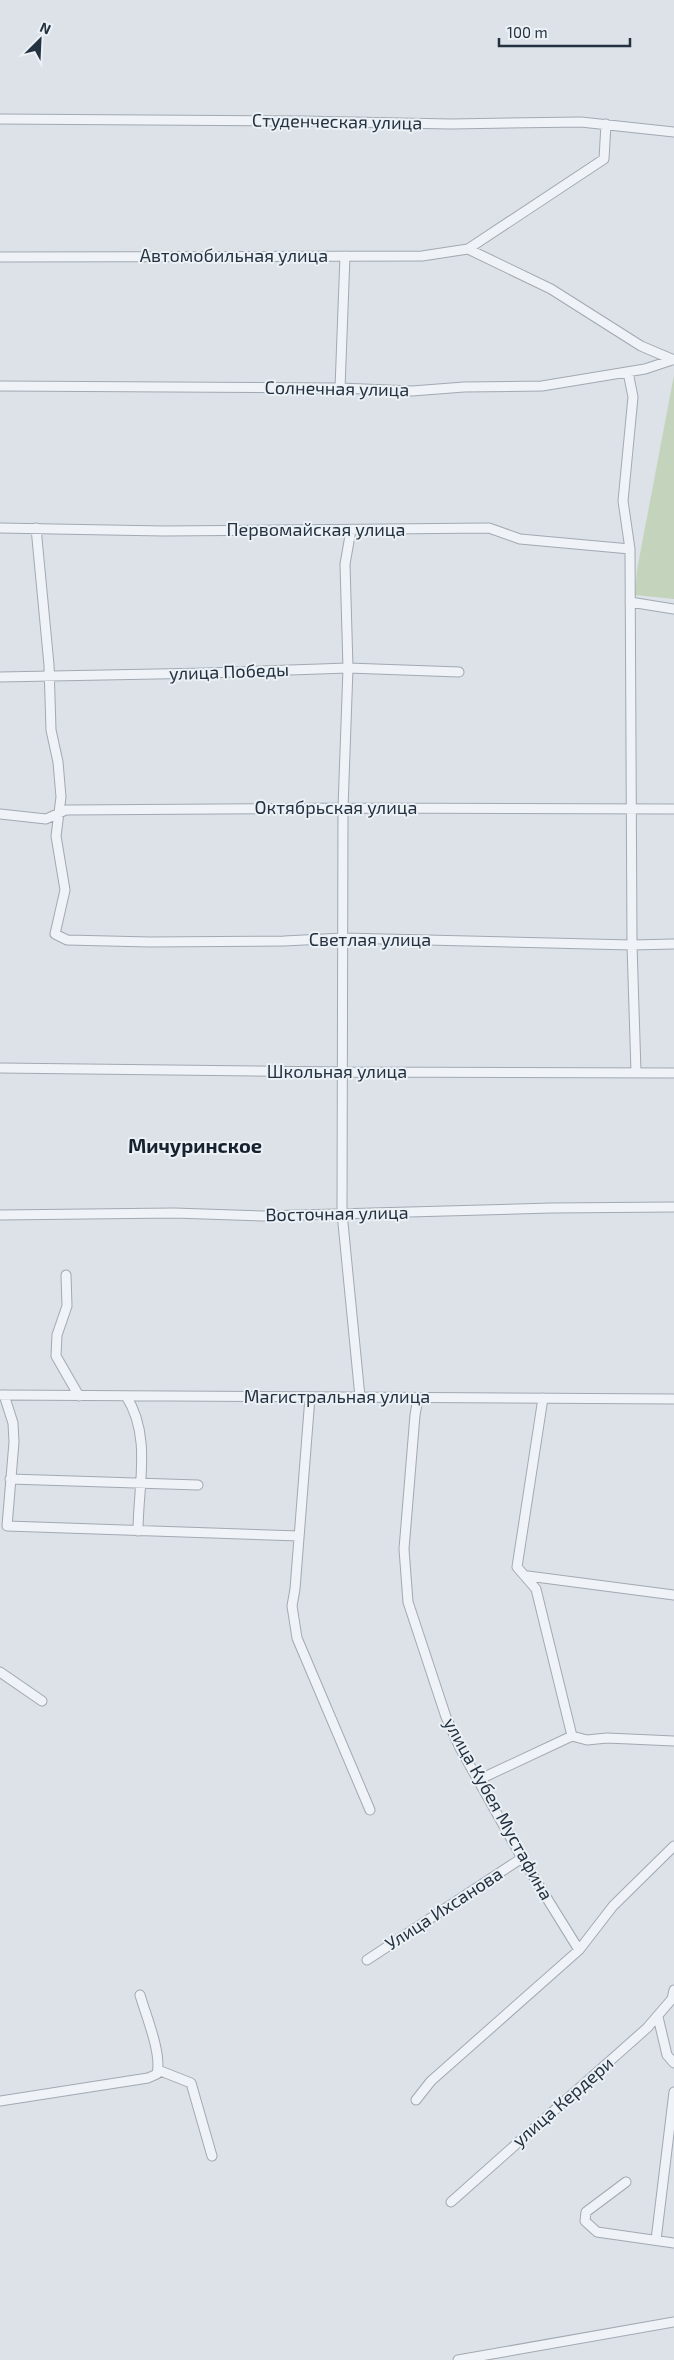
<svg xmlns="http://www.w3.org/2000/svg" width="674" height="2360" viewBox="0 0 674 2360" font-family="'Exo 2',sans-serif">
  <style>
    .green { fill: #c4d3bc }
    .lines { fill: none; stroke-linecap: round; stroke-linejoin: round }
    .street-casing { stroke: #a1a9b2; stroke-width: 11 }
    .street { stroke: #eff2f6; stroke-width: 9 }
    .labels { text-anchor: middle; stroke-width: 4; stroke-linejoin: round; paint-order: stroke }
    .street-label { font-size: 18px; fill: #243140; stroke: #ebf1f5 }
    .quarter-label { font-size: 20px; font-weight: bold; fill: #172230; stroke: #ebf1f5 }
  </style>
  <rect width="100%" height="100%" fill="#dce2e8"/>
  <path class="green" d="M674,375V599L635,595L637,570Z"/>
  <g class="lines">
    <g class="street-casing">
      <path id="street" d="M0,119L301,121L451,124L581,122L674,132
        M468,249L551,289L641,346L674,360
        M0,257L422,256L468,249L604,159L606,124
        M628,372L633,397L623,501L630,549L632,945L636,1072
        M0,386L340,388L412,391L464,387L542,386L645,369L672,360
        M340,388L345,256
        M0,528L164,531L489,528L520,539L630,549
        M36,528L49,665L51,730L58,762L61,797L56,836L65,890L55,934L67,940L150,942L284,941L343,938L632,945L674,944
        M351,530L345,564L348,668L343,808L342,1213L360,1397
        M630,602L674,609
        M0,677L208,673L348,668L459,672
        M0,814L46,819L66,810L343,808L674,809
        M0,1068L341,1072L674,1073
        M0,1215L174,1213L262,1216L551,1208L674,1207
        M66,1275L67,1306L57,1335L56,1356L79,1396
        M0,1395L674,1399
        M4,1395L13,1423L14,1442L7,1526L299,1536
        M126,1396C152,1436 138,1486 138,1531
        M310,1397L295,1589L292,1606L297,1638L370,1810
        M418,1398L415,1415L404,1549L408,1602L446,1717L460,1748L522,1858L579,1950
        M543,1398L517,1567L536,1589L572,1736L587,1740L607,1738L674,1741
        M10,1479L198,1485
        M528,1576L674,1595
        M0,1672L42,1701
        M478,1780L572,1736
        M367,1960L522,1858
        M658,2017L667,2055L674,2063
        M158,2070L191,2083L212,2156
        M416,2100L431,2081L579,1950L613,1906L674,1846
        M0,2101L148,2078L157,2074C162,2053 146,2016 140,1995
        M626,2182L586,2212L585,2221L597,2232L674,2243
        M451,2202L647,2028L672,1999L674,1990
        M656,2240L674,2092
        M458,2360L674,2322"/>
    </g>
    <use href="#street" class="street"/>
  </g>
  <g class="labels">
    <g class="street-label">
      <text transform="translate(337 122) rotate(1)" y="6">Студенческая улица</text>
      <text x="234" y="262">Автомобильная улица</text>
      <text transform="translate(337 389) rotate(1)" y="6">Солнечная улица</text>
      <text x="316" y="536">Первомайская улица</text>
      <text transform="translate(229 672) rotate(-2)" y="6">улица Победы</text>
      <text x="336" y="814">Октябрьская улица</text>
      <text x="370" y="946">Светлая улица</text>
      <text x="337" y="1078">Школьная улица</text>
      <text transform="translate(337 1214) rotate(-1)" y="6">Восточная улица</text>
      <text x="337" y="1403">Магистральная улица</text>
      <text transform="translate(498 1809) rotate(61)" y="6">улица Кубея Мустафина</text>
      <text transform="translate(444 1909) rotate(-33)" y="6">Улица Ихсанова</text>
      <text transform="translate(563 2102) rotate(-41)" y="6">улица Кердери</text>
    </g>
    <g class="quarter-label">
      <text x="195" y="1153">Мичуринское</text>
    </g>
  </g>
  <g transform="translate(40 40) rotate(24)" stroke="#ebf1f5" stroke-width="4" paint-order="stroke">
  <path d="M0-4L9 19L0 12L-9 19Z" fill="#243140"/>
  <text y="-8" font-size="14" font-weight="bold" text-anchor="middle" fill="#243140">N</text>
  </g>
  <path d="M499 38v8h131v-8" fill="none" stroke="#243140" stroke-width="2.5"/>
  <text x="507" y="38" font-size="15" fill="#243140" stroke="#ebf1f5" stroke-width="4" paint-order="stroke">100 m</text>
</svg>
